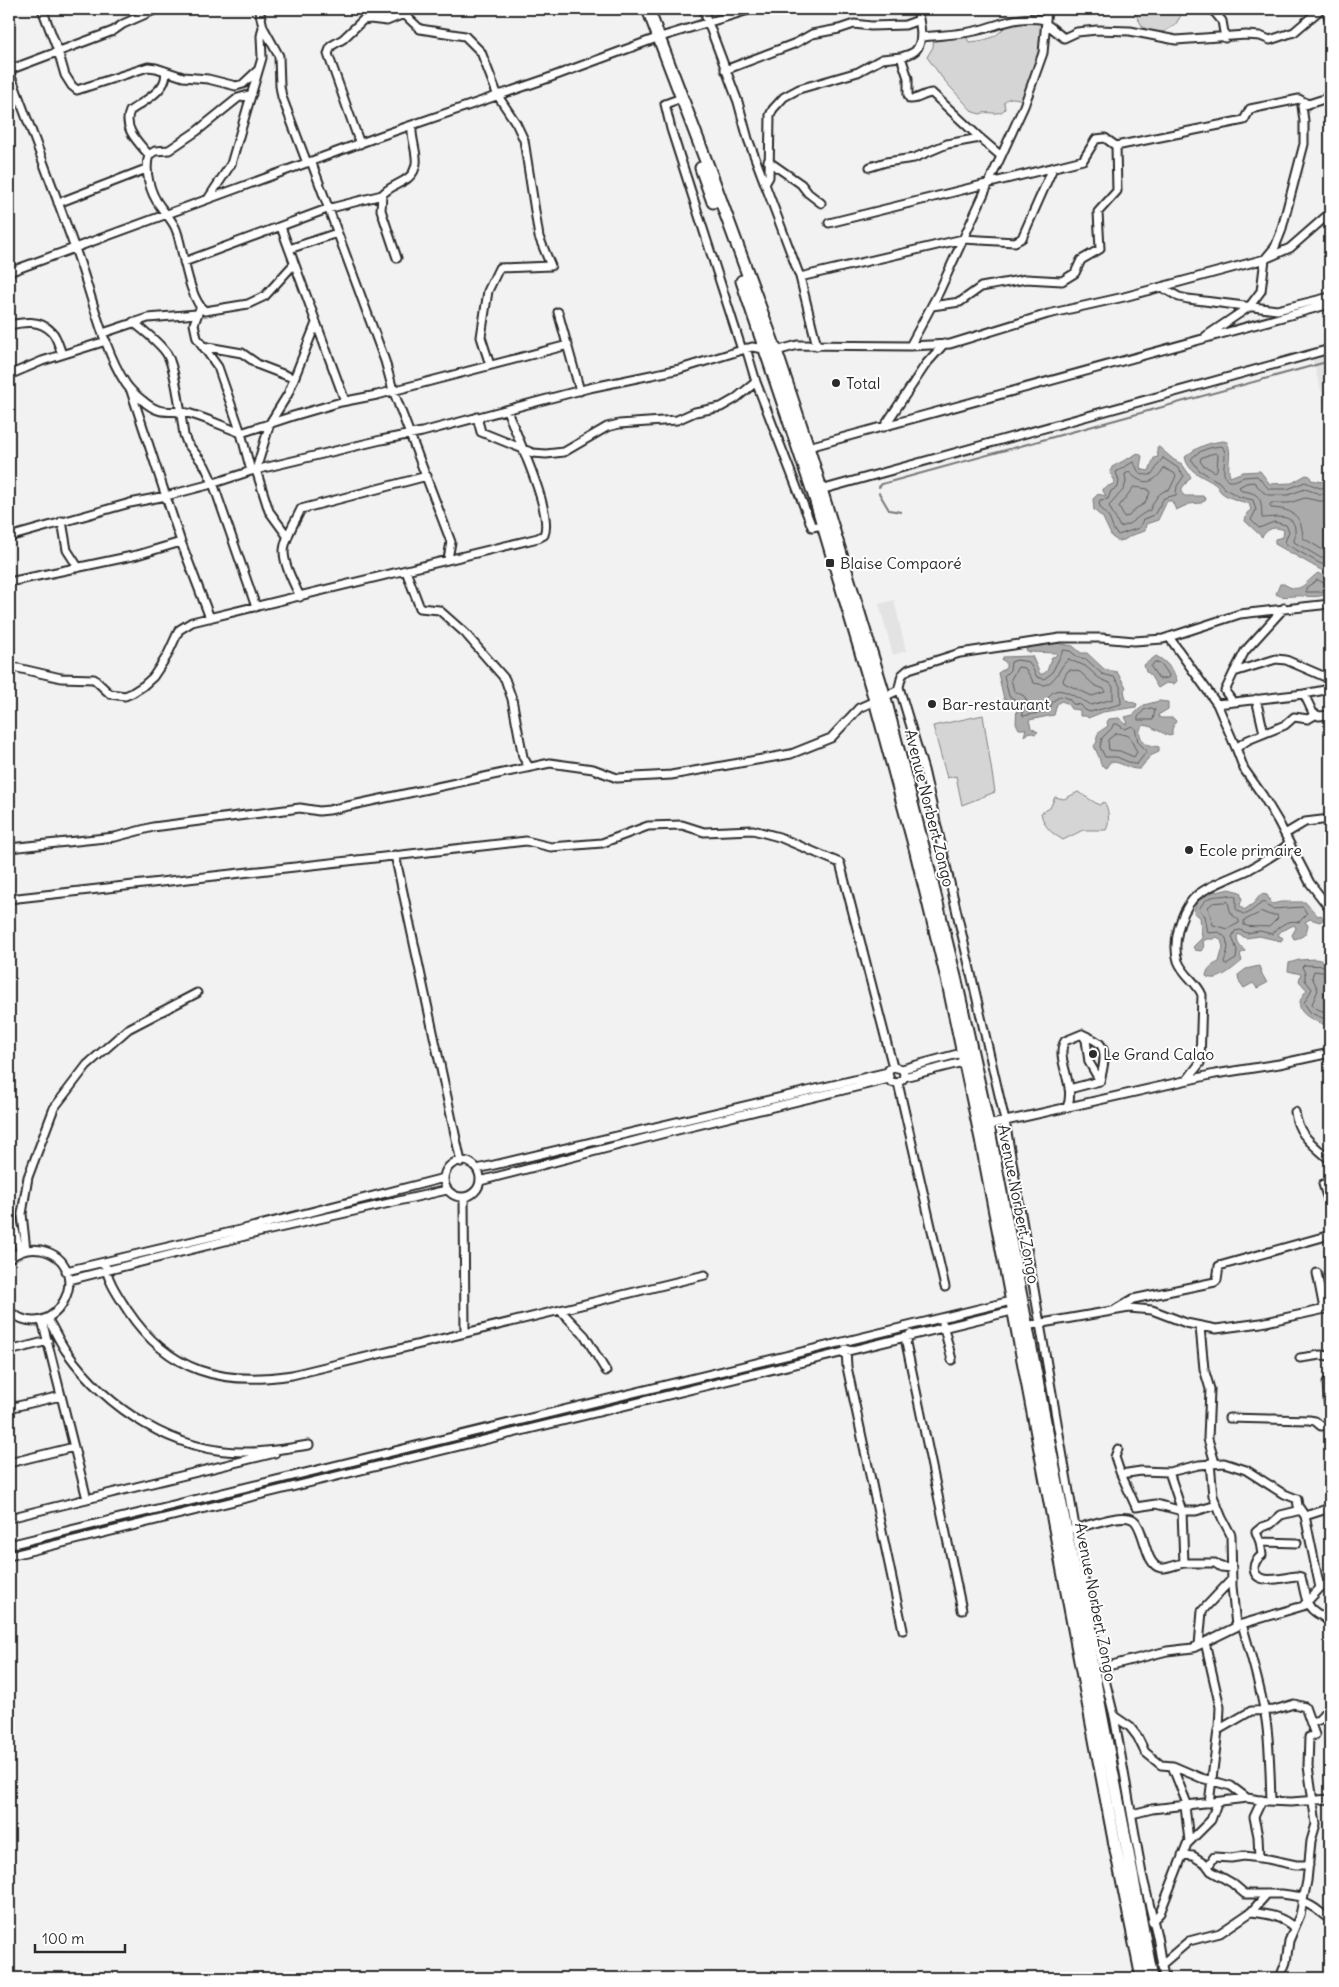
<svg xmlns="http://www.w3.org/2000/svg" width="1339" height="1987" viewBox="0 0 1339 1987" font-family="Delius,sans-serif">
  <style>
    .built { fill: #e3e3e3 }
    .green { fill: #d5d5d5; stroke: #808080 }
    .water { fill: #ababab; stroke: #787878 }
    .lines { fill: none; stroke-linecap: round; stroke-linejoin: round }
    .shore { stroke: #5e5e5e; stroke-width: 1 }
    .stream { stroke: #787878; stroke-width: 2 }
    .street-casing { stroke: #2b2b2b; stroke-width: 11 }
    .primary-casing { stroke: #2b2b2b; stroke-width: 15 }
    .street { stroke: #fff; stroke-width: 7 }
    .primary { stroke: #fff; stroke-width: 11 }
    .poi-dot { fill: #2b2b2b; stroke: #fff; stroke-width: 2 }
    .labels { text-anchor: middle; stroke-width: 4; stroke-linejoin: round; paint-order: stroke }
    .poi-label { font-size: 16px; fill: #2b2b2b; stroke: #fff; text-anchor: start }
    .street-label { font-size: 16px; fill: #2b2b2b; stroke: #fff }
  </style>
  <rect width="100%" height="100%" fill="#f2f2f2"/>
  <filter id="ink" filterUnits="userSpaceOnUse"><feTurbulence type="fractalNoise" baseFrequency=".02" numOctaves="2"/><feDisplacementMap in="SourceGraphic" scale="10" xChannelSelector="R" yChannelSelector="G"/><feConvolveMatrix kernelMatrix="1 2 1 2 8 2 1 2 1" color-interpolation-filters="sRGB"/></filter>
  <g filter="url(#ink)">
    <path class="built" d="M1330,345V424L1310,350Z
      M894,600L906,651L893,655L879,604Z"/>
    <path class="green" d="M1137,9H1185L1175,25L1164,32H1150L1142,26L1135,13Z
      M1016,21H1042L1044,36L1032,83L1033,97L1026,101C1018,99 1010,95 1004,102L1005,109C998,117 988,110 980,114L973,112L943,79L927,57L933,47L934,36L965,34L969,42C980,41 991,40 1000,32C1006,26 1008,23 1016,21Z
      M983,715L995,792L962,805L956,776L947,778L933,726Z
      M1078,792L1099,805L1104,802C1109,808 1110,823 1106,830H1083L1063,840C1052,833 1044,828 1041,813L1050,808L1055,797L1064,799Z"/>
    <path class="water" d="M1223,441L1227,442C1233,454 1226,465 1230,477L1243,472L1260,471L1270,484L1292,483L1306,475L1310,476L1311,480L1330,483V575L1328,574L1329,570L1326,569L1321,570L1275,544V539L1283,537L1284,530C1274,526 1268,528 1262,537L1245,521L1247,513L1251,510L1249,503C1241,502 1226,497 1221,492C1218,489 1219,488 1216,485C1205,476 1188,474 1185,457C1197,447 1207,443 1223,441Z
      M1157,447H1159L1174,460L1182,464L1191,477L1182,488V494L1185,496H1203L1206,500L1201,503L1189,504L1176,510L1172,501H1167L1158,520L1146,524L1145,531L1132,535L1124,540L1118,541L1112,537L1103,518L1094,510L1093,499L1098,494L1106,496L1102,489L1113,484L1115,481L1110,473L1112,467L1138,453L1142,456L1140,467L1143,470L1149,471L1154,458L1158,457Z
      M1318,573L1330,581V592C1316,600 1310,595 1295,596C1288,596 1282,598 1276,594L1280,584H1284C1301,595 1304,583 1318,573Z
      M1056,643L1073,646L1081,653H1087L1104,669L1117,672L1126,687L1124,690L1126,700L1137,704L1136,707L1103,712L1088,718L1086,716H1080V710L1071,709L1067,703L1061,701L1057,704L1054,715L1029,720L1031,728L1038,732L1035,734L1029,732L1024,736L1026,729H1019L1016,723L1017,705L1004,699L998,673L1006,668V662L1002,660L1003,657L1032,656L1040,674H1043L1047,671L1052,657L1056,656L1057,653L1029,652L1026,650V646Z
      M1156,656C1166,661 1174,670 1177,681L1174,684L1166,683L1158,688L1149,673L1146,672L1144,665Z
      M1159,701L1168,702V709L1158,715L1160,718H1173L1176,721L1172,729V735L1169,736L1149,726L1143,725C1137,731 1140,739 1146,744L1159,747V752L1150,756L1140,769C1128,770 1121,761 1110,762L1106,768L1101,765L1099,757L1094,746L1097,742C1095,733 1102,730 1108,726L1107,722L1109,719L1119,718L1126,724L1128,723L1125,717L1133,715L1144,705Z
      M1229,889L1240,892L1242,899L1240,905L1244,910L1254,903L1261,894L1267,895L1272,904L1281,902H1305L1318,916L1321,915L1324,919L1320,922L1310,919L1305,922L1308,925C1307,935 1303,937 1294,939L1292,935L1296,928L1294,925L1281,931L1278,935L1283,938L1281,941L1259,936L1246,938L1238,934C1235,941 1241,946 1245,951L1240,954L1242,961C1233,968 1217,984 1206,976C1207,968 1212,965 1219,962L1223,947L1221,940L1217,937L1213,939H1207L1203,941L1204,947L1201,951L1195,950L1193,947L1202,938L1200,917L1194,913C1194,902 1203,895 1212,890L1217,892Z
      M1315,959L1330,962V1025L1328,1026C1310,1019 1288,1011 1307,990L1299,981L1301,974L1288,971L1289,963L1299,960Z
      M1259,966L1262,974L1267,983L1257,988L1253,983L1244,988L1239,981L1238,975L1246,969Z"/>
    <g class="lines">
      <path class="shore" d="M1211,454L1216,453L1218,455L1217,470L1215,472L1203,465L1200,461L1201,458Z
        M1163,458L1178,468L1184,476L1177,486L1176,495L1164,498L1154,515L1143,520L1139,528L1118,535C1112,530 1112,523 1108,516C1105,511 1100,509 1099,503L1100,500L1108,499L1111,491L1118,487L1119,481L1116,472L1133,462C1139,469 1135,475 1150,475C1156,472 1157,464 1163,458Z
        M1164,468L1174,473L1176,476L1170,489C1158,492 1155,499 1150,510C1138,515 1132,525 1120,527L1109,506L1124,489L1126,482L1125,474L1129,472C1144,487 1154,484 1164,468Z
        M1134,487L1148,489L1150,493L1144,504L1135,509L1129,516L1124,517L1119,507Z
        M1330,487L1320,488L1305,482L1288,489H1269L1257,476L1244,477L1234,481H1228C1218,471 1230,456 1222,446C1210,447 1199,450 1191,459L1199,470L1219,482L1225,489L1240,497L1253,500L1256,510L1251,520L1259,528L1274,522L1286,525L1289,531L1285,542L1286,544L1321,564L1330,565
        M1330,494H1320L1305,489L1288,495H1268L1263,492L1254,482L1246,483L1239,487L1242,491C1263,493 1261,502 1262,518C1272,518 1295,512 1295,530C1296,535 1294,538 1294,542L1321,558H1330
        M1330,501H1319L1305,498L1289,503H1271L1270,505L1271,508C1294,509 1302,517 1303,538L1323,550H1330
        M1318,580L1327,585V588L1321,592H1306V588Z
        M1064,650L1070,651L1079,658L1086,659L1102,674L1114,677L1120,686L1121,704L1090,712L1085,710L1081,705L1073,704L1069,699L1061,696L1053,701L1049,711L1023,716L1021,703L1009,696L1004,676L1010,670L1011,662L1017,660L1029,662L1037,677L1044,679L1051,674Z
        M1069,659C1074,663 1080,663 1085,666C1096,674 1095,678 1110,683L1113,687V699L1091,705C1086,701 1081,700 1076,697C1060,688 1052,686 1044,706L1030,707L1024,696L1014,691L1011,679L1018,667L1025,668L1034,683L1045,685C1058,680 1059,666 1069,659Z
        M1155,662L1162,665L1169,675L1168,678L1159,679L1151,667Z
        M1071,670L1080,672L1094,685L1104,689L1105,692L1092,696L1064,683L1063,680L1067,672Z
        M1152,708L1155,710L1153,720H1138V717L1144,710Z
        M1114,724H1117L1125,729L1132,726L1135,728L1138,742L1147,751L1137,764H1133L1117,757H1105L1100,747L1102,738L1111,729Z
        M1117,733L1129,736L1137,752L1134,757L1120,751L1109,750L1108,740Z
        M1229,895L1236,897V909L1243,914H1247L1263,902L1272,909L1303,907L1307,914L1299,922C1288,919 1279,926 1272,934L1260,931L1247,933L1240,930L1235,931L1232,937L1237,950L1236,959L1226,965L1224,963L1228,948L1226,938L1219,932L1208,933L1205,916L1199,909C1208,894 1214,897 1229,895Z
        M1228,902L1231,914L1239,920V923L1227,929L1213,925L1208,907L1213,903Z
        M1262,912L1270,915H1277L1278,918L1269,927C1261,926 1250,928 1244,925V921Z
        M1330,966L1304,965L1302,967L1305,973V980L1312,989L1304,1003L1311,1013L1330,1021
        M1330,973L1314,971L1312,977L1318,990L1312,1004L1315,1008L1330,1014"/>
      <path class="stream" d="M879,487L882,484L1330,361
        M879,493L889,510L901,512"/>
      <g class="street-casing">
        <path id="street" d="M42,9L58,51L65,75L72,86L77,90L148,67L156,68L183,77L208,79L236,86L243,84L258,70
          M703,9L738,102L748,139L800,277L817,346
          M917,9C919,20 925,40 916,50C913,54 906,55 901,57L908,78V95L910,99C918,100 924,93 932,93L980,138
          M1212,9L1222,21L1225,38
          M1326,9L1330,21
          M1046,24C1053,28 1059,35 1064,38L1077,32L1097,30L1130,31L1176,40L1246,35L1260,36L1270,40L1294,32L1321,9
          M263,27L279,56L280,86L282,97L307,163
          M921,37C939,35 957,35 975,31C1004,24 1015,15 1046,20
          M9,70L113,31L123,24L157,9
          M725,70L796,43L812,34L839,29L854,24L871,26L905,25L919,20
          M9,71C31,130 53,187 74,246C90,287 102,348 126,384C130,390 137,396 142,400C164,419 169,407 191,414C208,419 225,427 241,433L293,416L341,402L377,395L568,345
          M252,94L238,98L197,131L169,150L155,151L149,155C144,171 150,193 160,206C166,215 174,221 177,232C183,250 189,300 205,311L248,304L265,296L294,264
          M676,100L665,104L671,129L742,350
          M360,144L328,54L331,46L343,39L363,20L370,19L387,21L404,14L420,29L465,36L481,52L498,96L516,123L524,140L539,237L551,266L499,268L488,291L481,337L490,365
          M149,155C139,143 122,128 130,111C142,102 170,89 165,71
          M311,161L385,361L393,390L451,542L448,559
          M768,161L801,184L808,193L821,203
          M870,167L886,162L914,158L947,144L980,138L1001,156
          M765,184L769,177L770,115L773,109L784,97L799,89L858,72L882,59L901,57
          M382,195L381,210L397,258
          M208,199L231,164L262,58L261,36L263,27L259,9
          M58,203L146,169
          M829,223L1083,160L1096,139L1105,138L1116,146
          M281,227L345,401
          M289,249L337,233
          M184,262L327,209L382,195C388,187 400,184 408,178C425,164 410,143 412,126
          M9,272L380,136L543,80L654,39L752,9
          M800,277L963,239L1015,242L1022,238L1053,168
          M1161,287L1179,297L1188,299L1277,310L1330,297
          M932,306L960,302L981,287L1026,279L1062,281L1075,273L1081,260L1100,249L1098,212L1117,191L1116,146L1244,120L1250,109L1299,99L1308,104
          M200,308L194,324L197,338L218,367L241,433L251,471
          M558,312L580,391
          M133,322C144,331 159,342 167,354C176,370 181,416 184,435L187,443L205,466L213,483L256,607
          M9,325C23,322 40,319 52,332C57,337 59,347 62,354
          M103,333L148,318L197,314
          M1206,336L1249,307L1261,291L1265,259L1275,247L1281,232L1304,144V121L1302,106L1324,99L1330,92
          M202,346L242,353L259,365L293,378
          M910,346L939,292L1024,106L1043,53L1047,9
          M746,348L756,382L812,527L823,525
          M9,375L42,361L106,341
          M131,391L181,542L210,618
          M477,417L481,432L533,453L546,454L564,452L607,427L619,424L677,420L695,412L721,407L735,399L756,382
          M884,427L926,364L944,344
          M805,448L1330,304
          M817,491L1330,349
          M62,521L67,550L78,567
          M9,537L130,503L166,496L208,485L251,471L381,440L422,432L589,388L680,369L752,347L776,351L798,345L910,346L950,344L1048,314L1124,297L1265,259L1290,248L1330,213
          M288,537L269,511L256,470L270,423L288,394L316,323
          M406,571L420,608L439,610L465,633L505,679L512,699L523,757L529,767
          M9,582L137,555L181,542
          M300,597C294,583 284,566 284,551C285,537 295,522 301,509L427,476
          M1169,637L1217,704L1236,748L1244,769L1263,796L1278,821L1310,883L1330,909
          M9,666L61,678L94,679L110,694L125,696L132,693L143,686L153,677L167,656L179,630L192,622L538,538L544,535C554,513 516,435 507,410
          M1234,672L1245,651L1284,608
          M1304,694L1313,713L1319,716L1330,715
          M1256,699L1264,733
          M1232,701L1225,691L1234,672L1276,659L1286,660L1330,679
          M1217,704L1304,694L1330,689
          M1236,748L1248,740L1285,725L1294,717L1308,719L1315,715
          M1285,834L1305,822L1330,819
          M9,848L115,837L153,827L300,808L319,811L329,810L550,763L593,769L617,778L671,775L791,754L831,738L859,708L899,690
          M395,855L461,1162
          M9,899L526,841L551,847L602,843L648,826L682,825L704,832L753,830L779,837L840,863L893,1067
          M1082,1034L1086,1040L1089,1062L1100,1081
          M902,1069L904,1074L903,1079L898,1083L891,1082L888,1074L889,1069L893,1067L902,1069L965,1052
          M904,1077L967,1061
          M1187,1080L1200,1063L1202,995C1197,982 1183,975 1178,961C1172,943 1180,914 1193,899C1203,887 1236,876 1250,869C1263,862 1277,853 1289,844
          M898,1083L945,1287
          M1069,1089L1100,1081
          M1067,1107C1077,1087 1054,1057 1065,1041L1082,1034C1088,1037 1096,1040 1100,1044C1108,1053 1102,1072 1100,1081
          M1295,1112C1298,1136 1313,1144 1330,1160
          M988,1125L1215,1074L1279,1064L1330,1053
          M444 1179a18 18 0 1 1 36 0a18 18 0 1 1-36 0Z
          M477,1169L888,1072
          M480,1181L669,1132L889,1079
          M1323,1184L1330,1206
          M464,1197L465,1333
          M9,1205L20,1251
          M26,1250L22,1214L28,1177L54,1108L87,1065L128,1029L197,993
          M9,1259C18,1251 29,1248 41,1250C98,1263 57,1350 9,1311
          M105,1262C106,1279 119,1297 128,1311C169,1372 222,1386 292,1375L705,1275
          M66,1271L248,1228L444,1178
          M1317,1273L1324,1309
          M69,1280L257,1233L447,1190
          M1116,1309L1133,1299L1215,1282L1217,1280L1219,1266L1330,1235
          M560,1310L585,1336L606,1371
          M47,1318C54,1329 59,1341 66,1351C107,1409 175,1454 249,1452C269,1452 289,1448 309,1445
          M42,1320L87,1499
          M943,1324L952,1360
          M1025,1326L1129,1308L1152,1310L1186,1323L1216,1329L1261,1323L1330,1308
          M1200,1327L1204,1369L1210,1389L1208,1439L1215,1463
          M910,1334L906,1343L962,1610
          M846,1349L847,1367L903,1630
          M9,1351L48,1341
          M1300,1358L1321,1355L1330,1356
          M1330,1380L1327,1382L1328,1400L1330,1411
          M9,1408L61,1396
          M1229,1418L1309,1420L1315,1421L1321,1426L1330,1425
          M1118,1449L1115,1457L1120,1472L1136,1507L1156,1504L1182,1511H1196L1217,1505
          M9,1463L74,1447
          M1210,1463L1213,1496L1222,1518L1231,1535L1232,1586L1236,1626
          M1169,1472L1182,1511L1184,1563H1215L1221,1567L1232,1568
          M1121,1474L1141,1471L1169,1472L1199,1465L1224,1463L1246,1470L1282,1493L1297,1499L1298,1506L1305,1516L1320,1588
          M1305,1516L1330,1508
          M9,1518L275,1453
          M1074,1529C1087,1526 1120,1513 1132,1519C1145,1525 1144,1566 1161,1568C1167,1569 1177,1564 1184,1563
          M1260,1542L1262,1555C1258,1558 1254,1563 1254,1568C1255,1587 1284,1577 1296,1576L1301,1577C1304,1587 1305,1605 1314,1611C1320,1616 1324,1616 1330,1623
          M1297,1543L1260,1542L1256,1532L1262,1527L1271,1524L1281,1515L1301,1510
          M9,1545L1015,1300
          M9,1556L1016,1310
          M1242,1624C1251,1656 1261,1687 1266,1720C1270,1747 1270,1774 1271,1801
          M1205,1642L1220,1707L1219,1728
          M1199,1645L1202,1611L1232,1579
          M1100,1668L1167,1651L1193,1648L1242,1624L1303,1606L1320,1588L1330,1582
          M1114,1716L1130,1727L1137,1736L1145,1752L1161,1765L1173,1766L1201,1778L1231,1786L1247,1798
          M1311,1722L1319,1720L1323,1714L1330,1713
          M1172,1766L1188,1806
          M1209,1803L1218,1730L1251,1711L1274,1710L1294,1704L1305,1707L1315,1735L1309,1737L1308,1766L1316,1824L1311,1841L1307,1881L1300,1915L1289,1941L1286,1962L1280,1978
          M1185,1806L1189,1841
          M1132,1814L1152,1809L1247,1798L1267,1801L1291,1802L1330,1799
          M1182,1855L1193,1856L1206,1864L1211,1871L1232,1883L1245,1894H1282L1303,1897
          M1259,1858L1258,1836L1254,1817L1262,1800
          M1208,1867L1214,1857L1231,1858L1244,1856L1268,1859L1296,1865H1309
          M1302,1902C1318,1907 1318,1913 1330,1919
          M1251,1912L1267,1894
          M1152,1921L1160,1913L1187,1844L1211,1820L1217,1803
          M1161,1965L1189,1941L1220,1933L1251,1912C1266,1914 1283,1916 1294,1928
          M1164,1978L1157,1936L1142,1874L1114,1716L1093,1631L1005,1121L924,770L899,687L902,675L909,669L960,653L1060,638H1101L1134,641L1163,639L1240,614L1330,604"/>
      </g>
      <g class="primary-casing">
        <path id="primary" d="M648,9L714,182L776,351L808,447L883,691L923,846L956,981L988,1125L1152,1978
          M701,168L713,202
          M742,281L815,498L873,693L915,848L948,983L981,1139L1115,1845L1142,1978"/>
      </g>
      <use href="#street" class="street"/>
      <use href="#primary" class="primary"/>
    </g>
  </g>
  <g class="poi-dot">
    <circle cx="836" cy="383" r="5"/>
    <rect x="825" y="558" width="10" height="10" rx="2.5"/>
    <circle cx="932" cy="704" r="5"/>
    <circle cx="1189" cy="850" r="5"/>
    <circle cx="1093" cy="1054" r="5"/>
  </g>
  <g class="labels">
    <g class="poi-label">
      <text x="846" y="389">Total</text>
      <text x="840" y="569">Blaise Compaoré</text>
      <text x="942" y="710">Bar-restaurant</text>
      <text x="1199" y="856">Ecole primaire</text>
      <text x="1103" y="1060">Le Grand Calao</text>
    </g>
    <g class="street-label">
      <text transform="translate(930 808) rotate(76)" y="6">Avenue Norbert Zongo</text>
      <text transform="translate(1019 1204) rotate(79)" y="6">Avenue Norbert Zongo</text>
      <text transform="translate(1096 1602) rotate(79)" y="6">Avenue Norbert Zongo</text>
    </g>
  </g>
  <rect width="1339" height="1987" fill="none" stroke="#fff" stroke-width="30"/>
  <rect x="15" y="15" width="1309" height="1957" fill="none" stroke="#2b2b2b" stroke-width="2" filter="url(#ink)"/>
  <path d="M35 1944v8h90v-8" fill="none" stroke="#2b2b2b" stroke-width="2.5"/>
  <text x="42" y="1944" font-size="15" fill="#2b2b2b" stroke="#ffffff" stroke-width="4" paint-order="stroke">100 m</text>
</svg>
